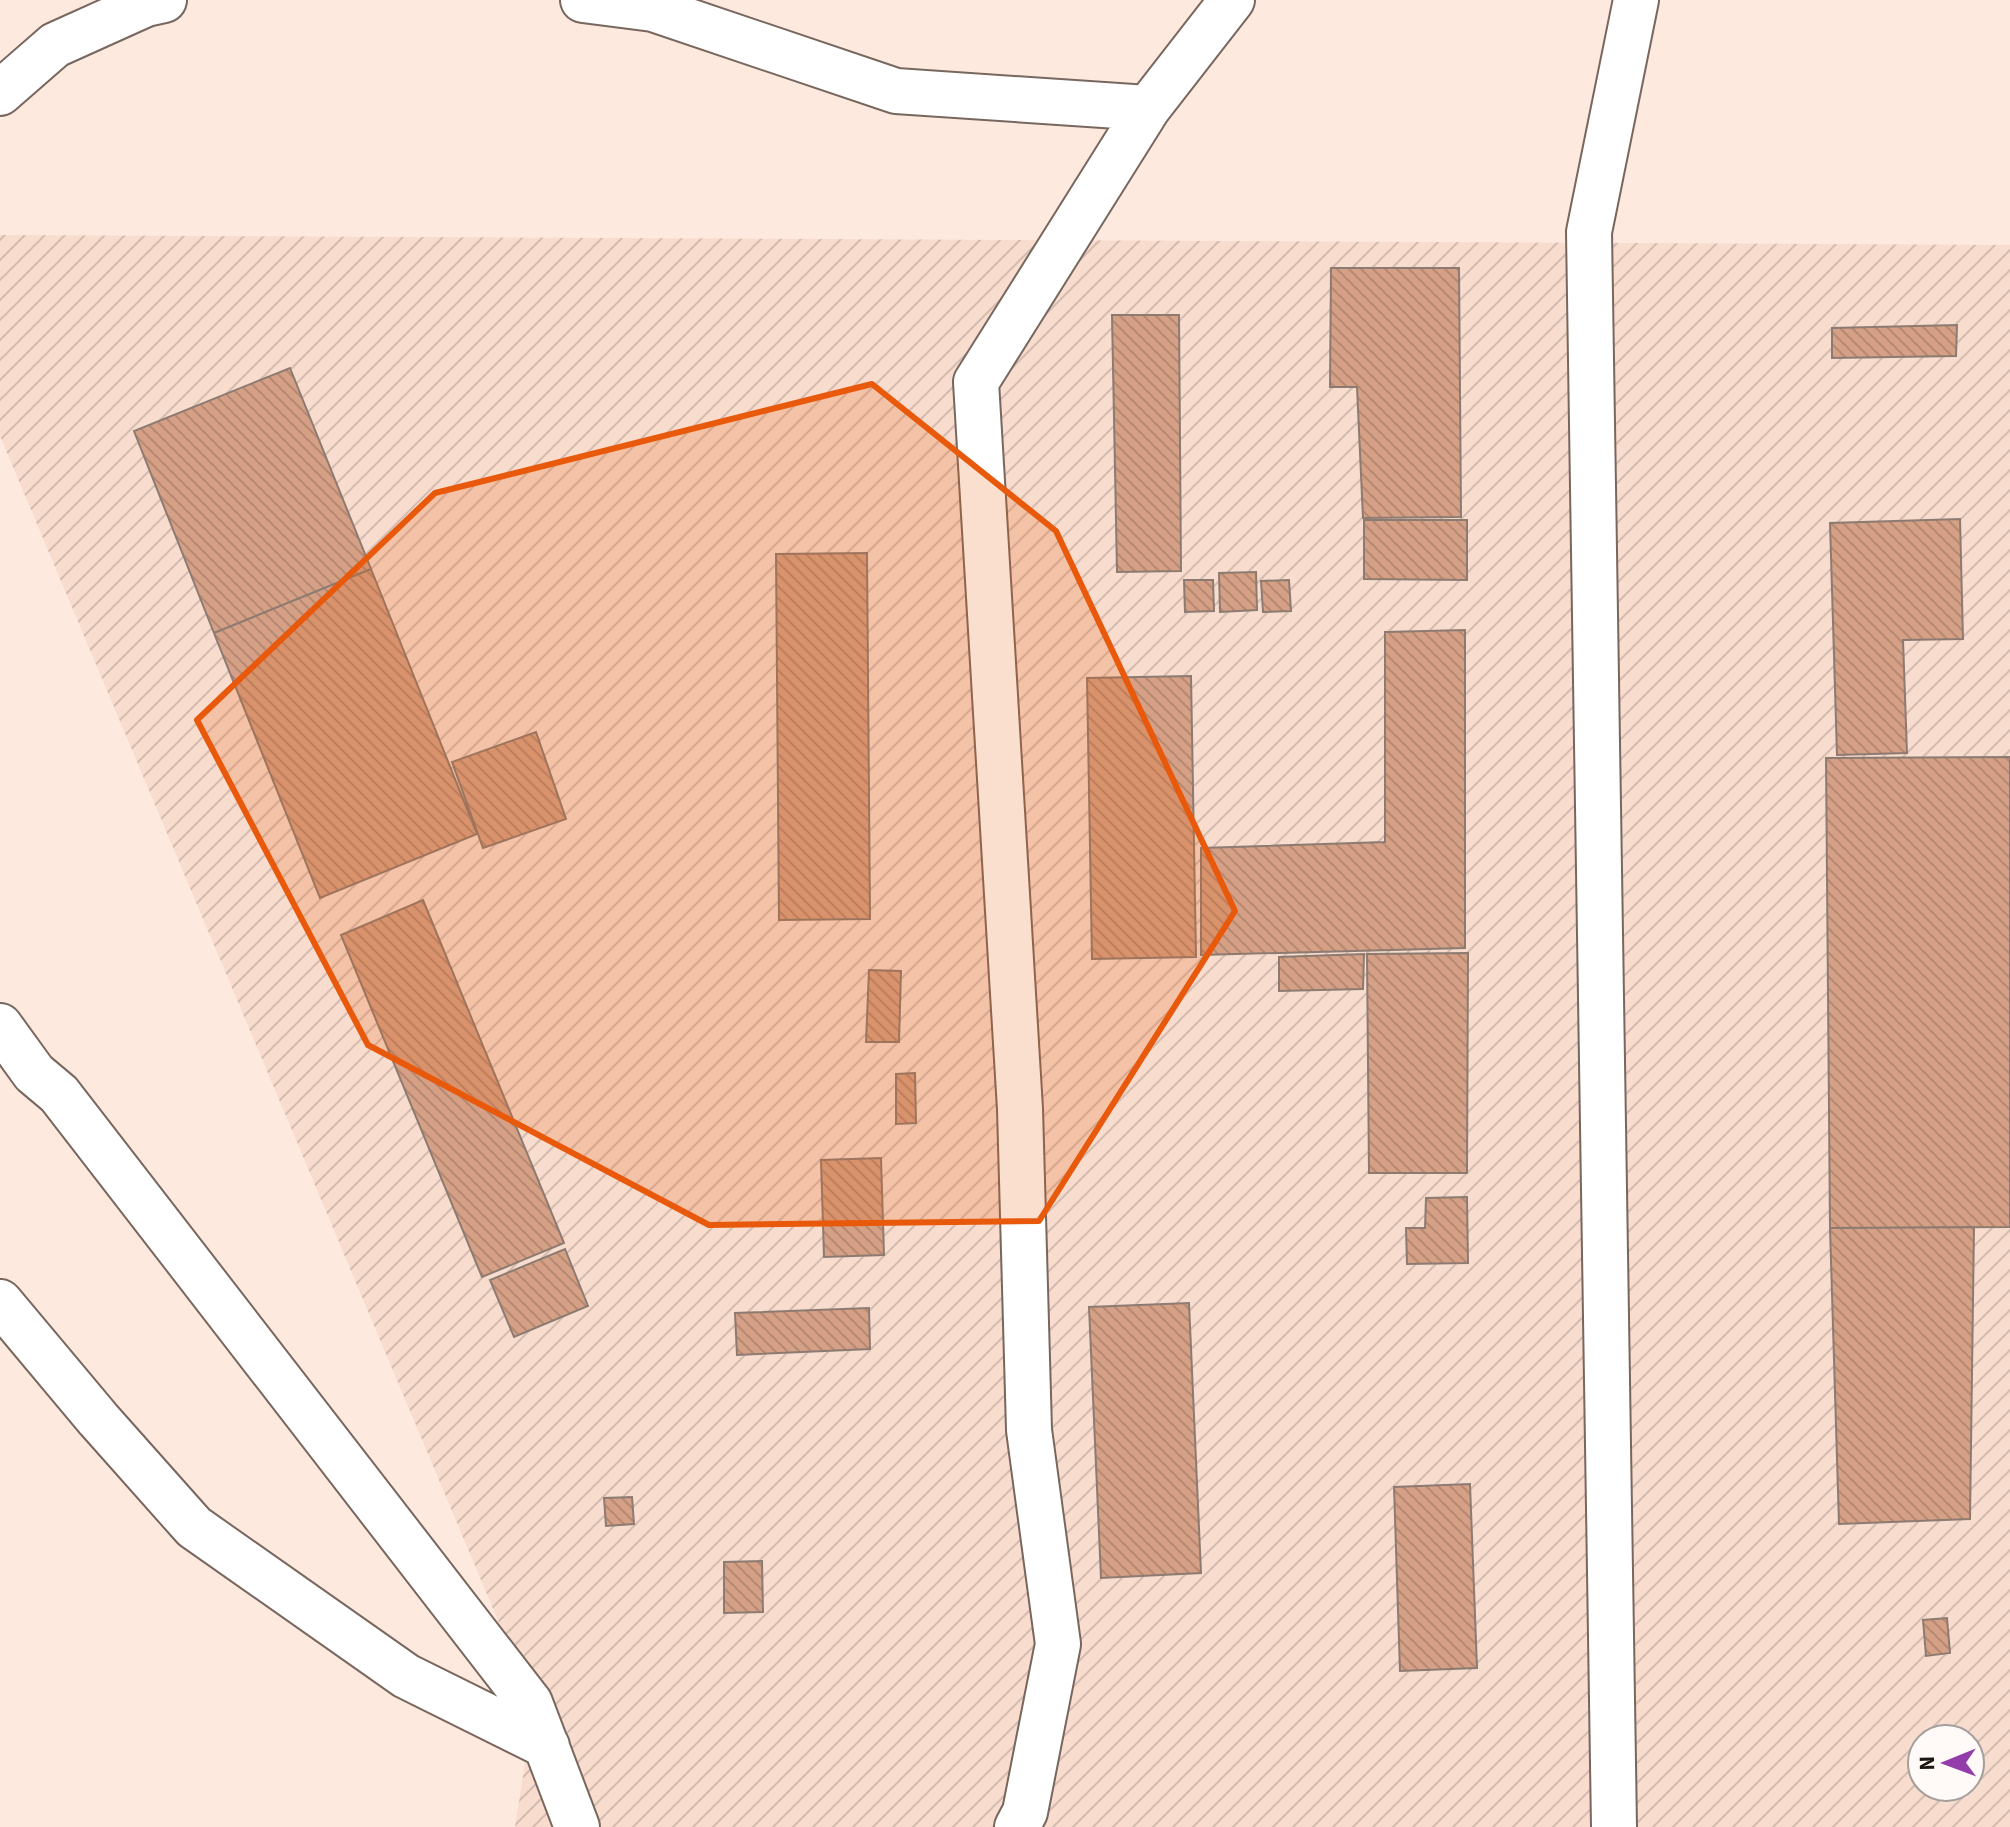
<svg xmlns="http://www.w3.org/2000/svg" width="2010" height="1827" viewBox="0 0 2010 1827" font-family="'Source Sans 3',sans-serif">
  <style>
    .industrial { fill: url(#industrial-furrows); fill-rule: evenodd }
    .building { fill: url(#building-back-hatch); stroke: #8d7b72; stroke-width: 2 }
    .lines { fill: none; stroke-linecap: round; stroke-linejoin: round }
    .minor-casing { stroke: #78675e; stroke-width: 48 }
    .minor { stroke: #fff; stroke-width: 44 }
    .marked { fill: #e8590c; fill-opacity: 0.2; stroke: #e8590c; stroke-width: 6; stroke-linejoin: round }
  </style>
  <defs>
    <pattern id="industrial-furrows" width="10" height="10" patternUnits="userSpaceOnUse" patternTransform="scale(2)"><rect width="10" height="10" fill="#f8dcce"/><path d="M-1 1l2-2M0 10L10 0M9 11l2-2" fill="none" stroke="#d4bcb0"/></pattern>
    <pattern id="building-back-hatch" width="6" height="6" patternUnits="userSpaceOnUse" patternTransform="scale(2)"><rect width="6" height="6" fill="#d5a085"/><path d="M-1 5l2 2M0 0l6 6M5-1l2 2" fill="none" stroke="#b68972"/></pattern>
  </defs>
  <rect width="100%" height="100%" fill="#fee9df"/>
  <path class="industrial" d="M0,235L2010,245V1827H515L534,1706L0,436ZM1922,1739H1970V1787H1922Z"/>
  <path class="building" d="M1331,268H1459L1461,517L1363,518L1357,387H1330Z
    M1112,315H1179L1181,571L1117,572Z
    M1957,325L1956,356L1832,358V328Z
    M290,368L371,569L214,633L134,431Z
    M1960,519L1963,639L1903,640L1907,753L1837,755L1830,523Z
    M1364,520H1467V580L1364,579Z
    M867,553L870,919L779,920L776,554Z
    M371,569L477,834L320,898L214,633Z
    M1256,572L1257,610L1220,612L1219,573Z
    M1184,580H1213L1214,611L1185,612Z
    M1289,580L1291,611L1263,612L1261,581Z
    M1465,630V948L1201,955V848L1385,842V632Z
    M1191,676L1196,957L1092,959L1087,678Z
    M536,732L566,819L483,848L452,762Z
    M2010,757V1227L1830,1228L1826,758Z
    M423,900L564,1243L482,1277L341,935Z
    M1468,953L1467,1173H1369L1367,954Z
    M1364,954L1363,989L1279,991V957Z
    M869,970L901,971L899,1042H866Z
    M915,1073L916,1123L896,1124V1074Z
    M881,1158L884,1255L824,1257L821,1160Z
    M1467,1197L1468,1263L1407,1264L1406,1228H1425L1426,1198Z
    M1974,1227L1970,1519L1839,1524L1830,1228Z
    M565,1249L588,1306L514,1337L490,1280Z
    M1189,1303L1201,1573L1101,1578L1089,1307Z
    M869,1308L870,1349L737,1355L735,1313Z
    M1470,1484L1477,1668L1400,1671L1394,1487Z
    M632,1497L634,1524L606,1526L604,1498Z
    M762,1561L763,1612L724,1613V1562Z
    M1947,1618L1950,1653L1926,1656L1923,1620Z"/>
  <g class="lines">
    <g class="minor-casing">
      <path id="minor" d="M583,0L653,9L896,91L1148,108
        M0,93L55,45L146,4L164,0
        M0,1026L34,1073L59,1094L530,1703L577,1827
        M0,1302L98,1419L194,1527L406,1676L547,1746
        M1017,1827L1025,1812L1058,1644L1029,1430L1020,1109L976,382L1148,108L1232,0
        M1614,1827L1589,232L1636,0"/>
    </g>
    <use href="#minor" class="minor"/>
  </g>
  <path class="marked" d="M872,384L1056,531L1235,911L1039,1221L709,1225L368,1045L197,720L435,493Z"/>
  <g transform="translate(1946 1763) rotate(269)"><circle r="38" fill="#fffaf8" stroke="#a49e9c" stroke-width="2"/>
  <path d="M0-6L14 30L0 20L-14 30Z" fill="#933daa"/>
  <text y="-12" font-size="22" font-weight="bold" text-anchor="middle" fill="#1c1512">N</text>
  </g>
</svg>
